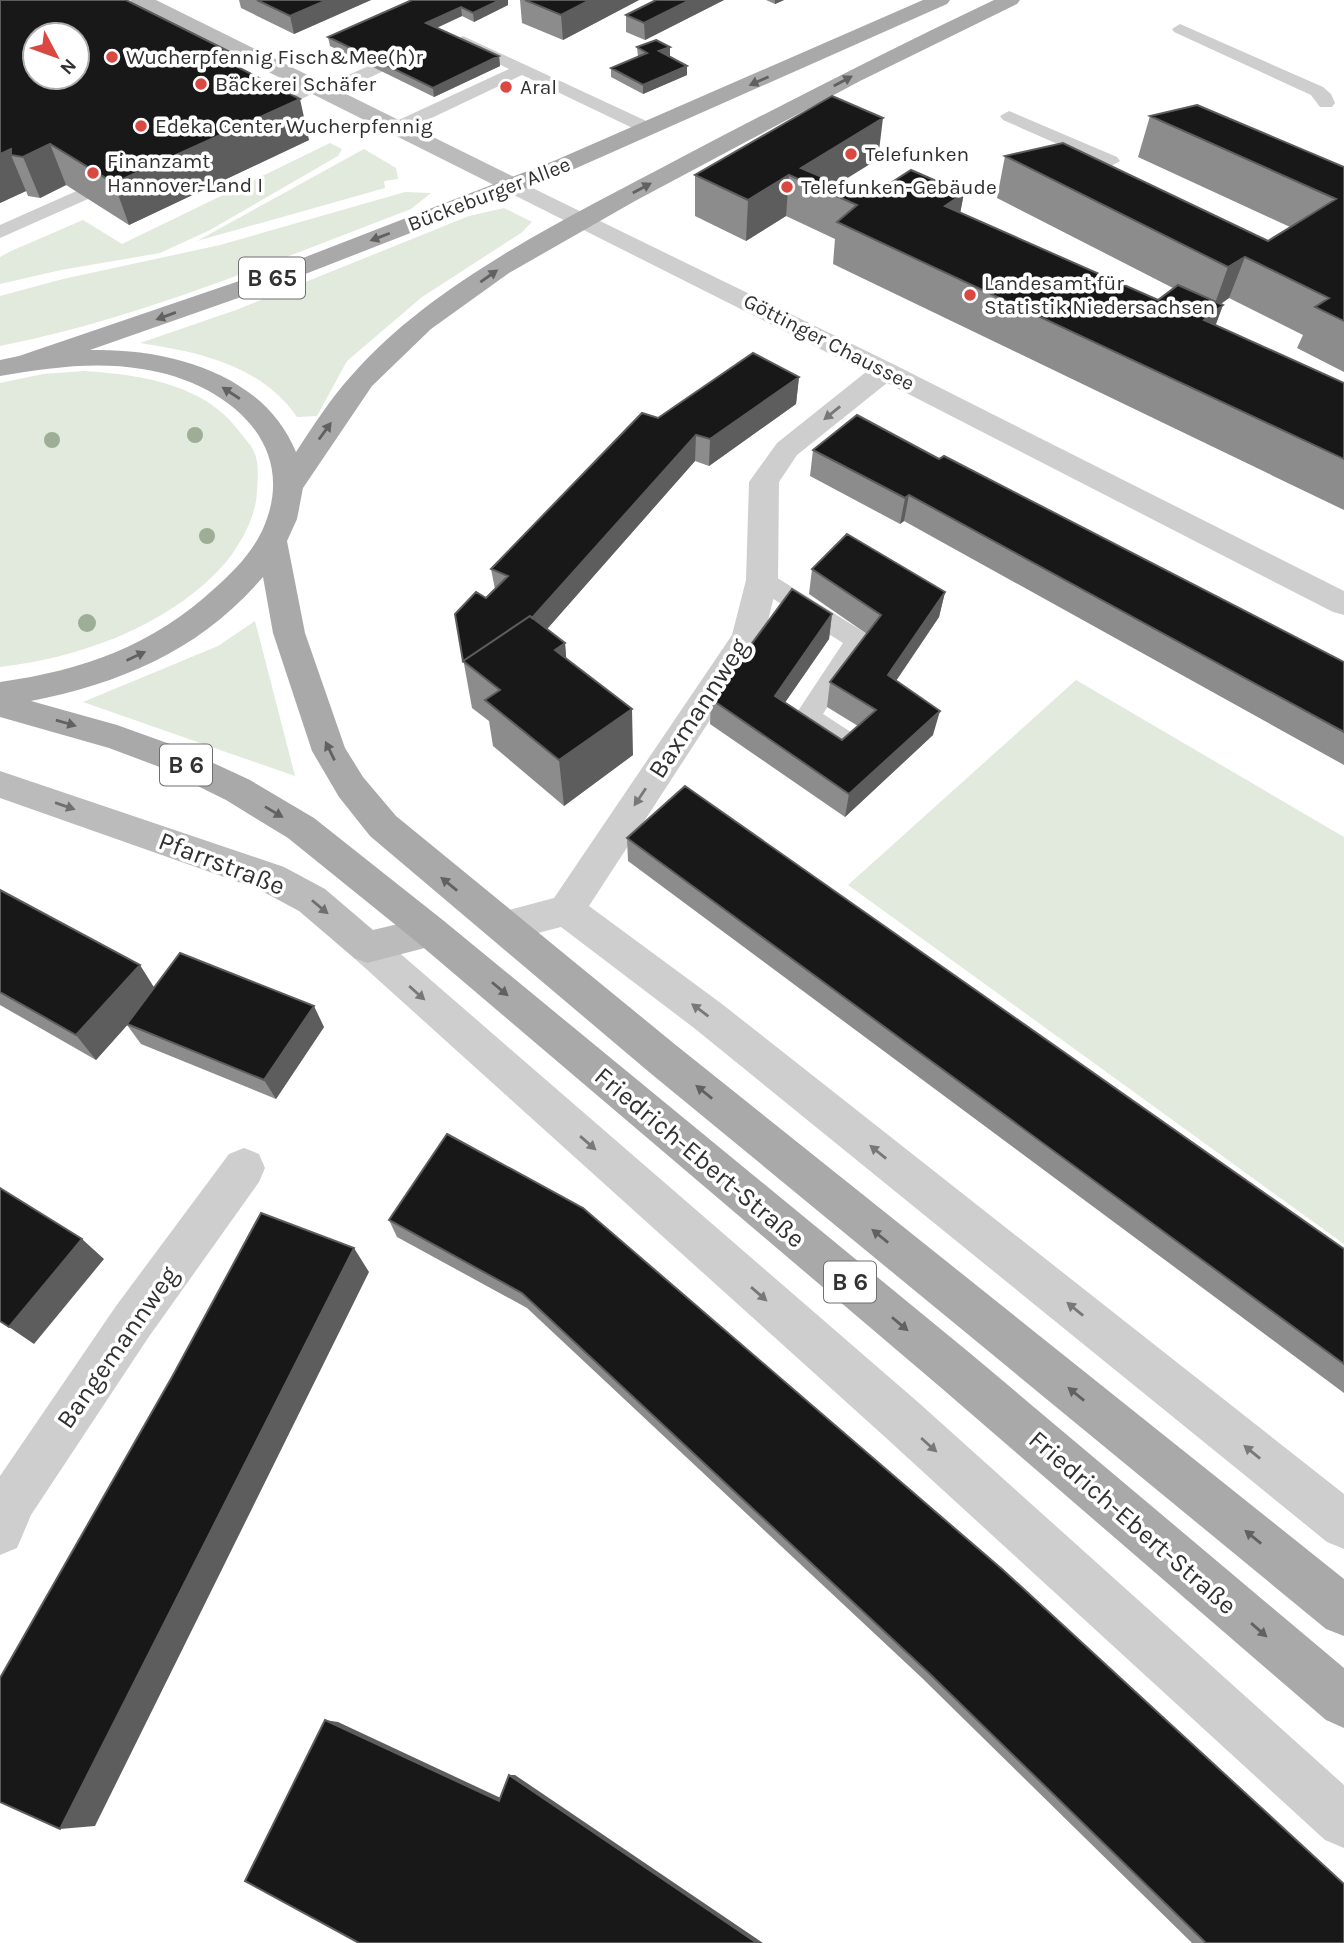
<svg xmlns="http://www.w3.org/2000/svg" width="1344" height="1943" viewBox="0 0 1344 1943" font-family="Karla,sans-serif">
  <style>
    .green { fill: #e2e9dd }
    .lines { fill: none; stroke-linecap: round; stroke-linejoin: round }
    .lane { fill: #cecece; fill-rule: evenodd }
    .street { fill: #cecece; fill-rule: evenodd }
    .secondary { fill: #bbb; fill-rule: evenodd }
    .primary { fill: #a9a9a9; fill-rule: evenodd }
    .tree { fill: #9ead96 }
    .wall { fill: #8c8c8c }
    .shaded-wall { fill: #5d5d5d }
    .building { fill: #181818; stroke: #5d5d5d; stroke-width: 2; fill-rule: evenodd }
    .oneway { fill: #616161 }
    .oneway2 { fill: #787878 }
    .oneway3 { fill: #6f6f6f }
    .poi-dot { fill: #d94942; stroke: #fff; stroke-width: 2.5 }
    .labels { text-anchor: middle; stroke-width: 7; stroke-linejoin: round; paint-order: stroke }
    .far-poi-label { font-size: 21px; fill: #313131; stroke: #fff; text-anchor: start }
    .far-street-label { font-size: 21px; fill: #313131; stroke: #fff }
    .shield { fill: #fff; stroke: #6f6f6f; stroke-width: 2 }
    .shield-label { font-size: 24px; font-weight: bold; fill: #313131 }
    .street-label { font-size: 26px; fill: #313131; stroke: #fff }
  </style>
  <rect width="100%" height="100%" fill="#fff"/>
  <path class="green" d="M330,143L342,149L338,156L210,230L160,253L61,270L0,284V257L11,251L83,220L122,244Z
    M364,149L396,168L398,179L384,181L385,188L197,241Z
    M405,192L431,193L411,209C276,260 142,318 0,346V296L63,279L220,245Z
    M504,208L532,222L521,233L422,297L347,361L317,416L297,417C261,365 199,352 140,343L236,310L469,216Z
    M85,371C142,375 207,384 242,435C246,440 252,446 254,452C259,462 258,478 257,489C257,518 237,552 216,573C160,629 77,658 0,667V383L43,374Z
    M255,621L295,776L83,702L218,646Z
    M1076,680L1344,837V1244L848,885Z"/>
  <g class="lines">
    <path class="lane" d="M1180,24L1323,87L1331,94L1335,103L1332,107H1320L1311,95L1174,32L1172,29Z
      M463,36L655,125L658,129L655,133H643L522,75L402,132H390L387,128L390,124L509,69L457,44L455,41Z
      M411,47L417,49L419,52L417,55L329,97L323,98L314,93L317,89Z
      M1009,111L1117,157L1120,161L1111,166L1105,165L1003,120L1000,116Z
      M81,189L88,191L90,195L88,199L0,238V225Z
      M762,572L771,574L867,634L870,640L823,714L857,736L861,743L857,750C837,756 815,735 798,724L794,717L843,643L753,586L750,580L753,574Z"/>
    <path class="street" d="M310,79L318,81L321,86L318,91L264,117H248L245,112L248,107Z
      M512,178L895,365L1344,591V615L1333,612L887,383L797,455L779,482L778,580L764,637L589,906L722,1004L1344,1494V1549L1327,1542L694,1028L561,927L503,942L490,937L484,926L490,915L554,898L732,635L746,580L749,482L777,443L866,372L504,190L500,185L504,180Z
      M367,931L380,936L919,1403L1344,1785V1848L1325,1840L885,1437L354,958L348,947L354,936Z
      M244,1148L259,1154L265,1168L259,1182L148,1338L31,1515L17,1548L0,1555V1476L116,1306L229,1154Z"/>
    <path class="secondary" d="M130,0H156L520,180L524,185L520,190H504L133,4Z
      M0,771L284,867L325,889L373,930L431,916L444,921L450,932L444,943L367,963L354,958L299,911L258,889L0,798Z"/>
    <path class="primary" d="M923,0H950L947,4L572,170L295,278L90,350C168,348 264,373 296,452C313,426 331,398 352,375C434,281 573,215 682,157C785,103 889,50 994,0H1020L1017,4L860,81L635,201L509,273L431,329L372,386L303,488L297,519L287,541L305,633L345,748L363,777L396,816L677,1046L1344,1579V1636L1326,1629L649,1072L370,836L339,797L312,751L273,633L263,577C200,650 124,682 31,701L117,725L181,748L250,780L314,818L444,921L971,1354L1344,1668V1728L1326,1720L939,1386L418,943L288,838L226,800L157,766L109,748L0,717V682C84,670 152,646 215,588C233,572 251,554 262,531C303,442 223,381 142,369C95,361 47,368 0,376V360L19,356L277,268L556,160Z"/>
  </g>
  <g class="tree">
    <circle cx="195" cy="435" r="8"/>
    <circle cx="52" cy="440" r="8"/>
    <circle cx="207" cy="536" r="8"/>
    <circle cx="87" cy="623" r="9"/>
  </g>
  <path class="wall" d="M0,0L235,66L309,140L129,225L66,185L40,198L28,196L26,191L0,203Z
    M239,0H371L294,34L241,8Z
    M412,0H508V5L474,22L462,16L437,28L499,56L500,66L434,97L330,46L328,37Z
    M520,0H639L563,40L522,23Z
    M656,0H724L645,40L626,32V15Z
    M766,0H784L775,4Z
    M637,47H670V56L668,57L687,66V75L643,94L611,77V68L638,57Z
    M1150,116L1344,167V372L1297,348L1303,335L1229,298L1221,304L1223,305L1215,326L1344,383V510L833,264L835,239L786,216L746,241L695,216V175L878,159L838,184L869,197L964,193L960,213L1158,300L1173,288L997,198L1005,156L1268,241L1290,227L1138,157Z
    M799,377L796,404L709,466L695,461L547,629L565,643L566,659L633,755L564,806L493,746L489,721L472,708L455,614L486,598L495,589L491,569L658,418Z
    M813,450L939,459L1344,662V765L904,521L900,524L810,476Z
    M812,569L945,592L939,617L896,681L933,735L845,817L710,724L711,699L832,614L829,639L785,702L842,740L858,726L827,707L830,682L867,634L809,594Z
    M627,838L1344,1249V1393L628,861Z
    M0,890L154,987L324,1027L276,1099L141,1044L127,1025L96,1060L0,1005Z
    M447,1134L1344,1943H1192L922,1678L527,1308L397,1237L389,1220Z"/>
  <path class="shaded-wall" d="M327,0H371L294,34L290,16Z
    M500,0H508V5L474,22L473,13Z
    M590,0H639L563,40L561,15Z
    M690,0H724L645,40L644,23Z
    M775,0H784L775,4Z
    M461,7L462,16L427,32L426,23Z
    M670,47V56L659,61V51Z
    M232,53L242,93L220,58Z
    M499,56L500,66L434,97L433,88Z
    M687,66V75L643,94V85Z
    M300,99L309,140L129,225L114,183Z
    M883,118L878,159L826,191L801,168Z
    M50,144L66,185L40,198L23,157Z
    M11,149V155L26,191L0,203V154Z
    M789,175L786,216L746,241L748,200Z
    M964,193L956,235L945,206Z
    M1245,257L1229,298L1213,309L1228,267Z
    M1223,305L1208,346L1204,320Z
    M799,377L796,404L709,466L710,439Z
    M696,435L695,461L533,645L522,628Z
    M909,495L904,521L900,524L905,498Z
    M945,592L939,617L883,700L888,675Z
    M832,614L829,639L773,720L775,696Z
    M565,643L569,691L555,650Z
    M632,709L633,755L564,806L559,760Z
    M940,711L933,735L845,817L849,794Z
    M140,965L157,992L96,1060L76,1035Z
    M314,1006L324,1027L276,1099L264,1080Z
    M82,1239L104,1259L34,1344L9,1327Z
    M354,1248L369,1272L95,1826L60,1829Z
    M325,1720L338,1722L505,1800L499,1801Z
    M509,1775H515L763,1943H757Z"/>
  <path class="building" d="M0,0H126L232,53L220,58L300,99L114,183L50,144L23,157L11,155V149L0,154ZM35,35H77V77H35Z
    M257,0H327L290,16Z
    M412,0H500L473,13L461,7L426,23L499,56L433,88L328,37Z
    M525,0H590L561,15Z
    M656,0H690L644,23L626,15Z
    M656,40L670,47L659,51L687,66L643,85L611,68L647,53L637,47Z
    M832,96L883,118L801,168L869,197L911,170L964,193L945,206L1158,300L1178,285L1223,305L1204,320L1344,383V459L837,222L857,205L789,175L748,200L695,175Z
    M1197,105L1344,167V321L1315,307L1329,298L1245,257L1228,267L1005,156L1063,143L1268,241L1336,199L1150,116Z
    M753,353L799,377L710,439L696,435L532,618L530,616L463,661L455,614L476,592L486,598L508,576L491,569L642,413L658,418Z
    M857,415L939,459L944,456L1344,662V732L909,495L905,498L813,450Z
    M847,534L945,592L888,675L940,711L849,794L711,699L792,589L832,614L775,696L842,740L876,710L830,682L881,615L812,569Z
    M530,616L565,643L555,650L632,709L559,760L485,700L500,690L463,661Z
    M685,786L1344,1249V1364L627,838Z
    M0,890L140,965L76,1035L0,992Z
    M180,953L314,1006L264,1080L127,1024Z
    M447,1134L583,1208L1003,1570L1344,1884V1943H1206L931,1675L522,1293L389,1220Z
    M0,1188L82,1239L9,1327L0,1321Z
    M261,1213L354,1248L60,1829L0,1802V1678L172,1377Z
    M325,1720L499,1801L509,1775L757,1943H359L245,1881Z"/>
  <defs><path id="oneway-solid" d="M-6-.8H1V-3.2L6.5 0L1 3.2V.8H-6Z" transform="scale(1.75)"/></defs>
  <g class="oneway">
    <use href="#oneway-solid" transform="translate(759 81) rotate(156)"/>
    <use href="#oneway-solid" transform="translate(843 81) rotate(-28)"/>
    <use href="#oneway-solid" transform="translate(642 188) rotate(-28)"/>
    <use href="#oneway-solid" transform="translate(380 237) rotate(159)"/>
    <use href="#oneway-solid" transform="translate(489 276) rotate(-35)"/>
    <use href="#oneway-solid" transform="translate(166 316) rotate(160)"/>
    <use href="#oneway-solid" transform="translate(231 393) rotate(-147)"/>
    <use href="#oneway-solid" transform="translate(325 431) rotate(-54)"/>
    <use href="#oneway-solid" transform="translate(136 656) rotate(-25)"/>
    <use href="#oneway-solid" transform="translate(66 723) rotate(16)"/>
    <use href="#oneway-solid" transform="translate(330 751) rotate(-116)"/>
    <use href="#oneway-solid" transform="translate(274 812) rotate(31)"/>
    <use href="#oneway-solid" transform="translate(449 884) rotate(-141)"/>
    <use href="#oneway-solid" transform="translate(500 989) rotate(40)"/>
    <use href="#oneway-solid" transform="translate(704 1092) rotate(-141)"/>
    <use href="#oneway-solid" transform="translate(880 1236) rotate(-141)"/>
    <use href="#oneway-solid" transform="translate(900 1324) rotate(40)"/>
    <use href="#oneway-solid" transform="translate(1076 1394) rotate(-141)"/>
    <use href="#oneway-solid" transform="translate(1253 1537) rotate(-141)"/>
    <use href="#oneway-solid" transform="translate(1259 1630) rotate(41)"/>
  </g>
  <g class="oneway2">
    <use href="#oneway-solid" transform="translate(832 413) rotate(141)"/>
    <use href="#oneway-solid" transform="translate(640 797) rotate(124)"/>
    <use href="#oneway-solid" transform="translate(417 993) rotate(42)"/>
    <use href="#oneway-solid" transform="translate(700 1010) rotate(-143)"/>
    <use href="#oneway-solid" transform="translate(588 1143) rotate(41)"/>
    <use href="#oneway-solid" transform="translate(878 1152) rotate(-141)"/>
    <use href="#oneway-solid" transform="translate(759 1294) rotate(41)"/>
    <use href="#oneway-solid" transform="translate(1075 1309) rotate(-141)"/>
    <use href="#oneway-solid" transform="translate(929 1445) rotate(42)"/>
    <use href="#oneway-solid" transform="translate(1252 1452) rotate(-141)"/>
  </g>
  <g class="oneway3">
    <use href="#oneway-solid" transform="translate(65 806) rotate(19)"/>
    <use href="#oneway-solid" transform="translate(320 907) rotate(40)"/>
  </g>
  <g class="poi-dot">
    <circle cx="112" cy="57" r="7"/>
    <circle cx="201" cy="84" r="7"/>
    <circle cx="506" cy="87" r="7"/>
    <circle cx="141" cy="126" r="7"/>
    <circle cx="851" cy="154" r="7"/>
    <circle cx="93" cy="173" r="7"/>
    <circle cx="787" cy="187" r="7"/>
    <circle cx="970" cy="295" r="7"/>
  </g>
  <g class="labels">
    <g class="far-poi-label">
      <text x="126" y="64">Wucherpfennig Fisch&amp;Mee(h)r</text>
      <text x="215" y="91">Bäckerei Schäfer</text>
      <text x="520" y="94">Aral</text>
      <text x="155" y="133">Edeka Center Wucherpfennig</text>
      <text x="865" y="161">Telefunken</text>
      <text x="107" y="168">Finanzamt<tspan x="107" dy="24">Hannover-Land I</tspan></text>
      <text x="801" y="194">Telefunken-Gebäude</text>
      <text x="984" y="290">Landesamt für<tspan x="984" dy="24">Statistik Niedersachsen</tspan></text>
    </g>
    <g class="far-street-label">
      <text transform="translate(489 194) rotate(-21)" y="7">Bückeburger Allee</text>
      <text transform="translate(829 342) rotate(27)" y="7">Göttinger Chaussee</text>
    </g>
    <g class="shield">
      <rect x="239" y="257.5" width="66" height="41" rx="5"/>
      <rect x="160" y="744.5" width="52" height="41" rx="5"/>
      <rect x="824" y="1261.5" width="52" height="41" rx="5"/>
    </g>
    <g class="shield-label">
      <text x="272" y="286">B 65</text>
      <text x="186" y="773">B 6</text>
      <text x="850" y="1290">B 6</text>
    </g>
    <g class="street-label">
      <text transform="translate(698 708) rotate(-57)" y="9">Baxmannweg</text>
      <text transform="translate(222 863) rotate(21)" y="9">Pfarrstraße</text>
      <text transform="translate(700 1157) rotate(40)" y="9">Friedrich-Ebert-Straße</text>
      <text transform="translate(117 1347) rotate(-55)" y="9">Bangemannweg</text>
      <text transform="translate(1133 1522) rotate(41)" y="9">Friedrich-Ebert-Straße</text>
    </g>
  </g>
  <g transform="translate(56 56) rotate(131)"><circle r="33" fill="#ffffff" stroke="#adadad" stroke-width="2"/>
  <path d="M0-5L12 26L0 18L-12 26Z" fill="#d94942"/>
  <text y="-10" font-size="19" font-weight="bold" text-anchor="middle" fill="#313131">N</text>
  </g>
</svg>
